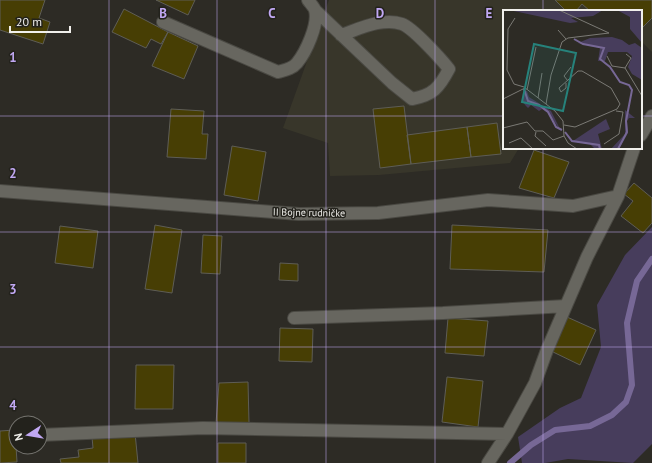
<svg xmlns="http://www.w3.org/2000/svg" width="652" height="463" viewBox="0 0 652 463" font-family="'PT Sans',sans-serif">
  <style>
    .built { fill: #38362a }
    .green { fill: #473d5c }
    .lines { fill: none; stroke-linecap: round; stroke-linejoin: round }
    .stream { stroke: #776896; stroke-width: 6 }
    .building { fill: #473e04; stroke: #5e5d56 }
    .minor-casing { stroke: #4a4943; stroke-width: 14 }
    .minor { stroke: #67665f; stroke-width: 12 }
    .grid { fill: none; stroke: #c1a8f3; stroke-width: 1; stroke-opacity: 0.55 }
    .labels { text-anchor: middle; stroke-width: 3; stroke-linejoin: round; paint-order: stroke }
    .street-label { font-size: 10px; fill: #f1f0ec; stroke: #23221c }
    .inset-river { fill: none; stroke: #776896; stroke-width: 2 }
    .inset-road { fill: none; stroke: #7b7a75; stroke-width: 1 }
    .view { fill: #26827b; fill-opacity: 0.15; stroke: #26827b; stroke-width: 2 }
    .inset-edge { fill: none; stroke: #f1f0ec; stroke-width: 2 }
    .grid-label { font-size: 13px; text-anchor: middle; font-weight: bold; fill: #c1a8f3; stroke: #23221c; stroke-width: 3; stroke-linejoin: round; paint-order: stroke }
  </style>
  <rect width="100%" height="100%" fill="#2d2b25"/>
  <path class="built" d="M329,0H652V52L641,41V11H504V148H519L510,163L379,175L330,176L328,143L283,128Z"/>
  <path class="green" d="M652,227V444L633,463L568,459L545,463H522L518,437L560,408L581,398L601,347L597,305L625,255Z"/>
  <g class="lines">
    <path class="stream" d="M510,463L531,445L555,430L590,426L612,415L626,402L632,385L627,323L637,281L652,259"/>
  </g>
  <path class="building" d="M0,0H45L39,18L50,22L43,44L0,30Z
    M156,0H195L188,15Z
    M555,0H652V18L641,29V11H590L582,4L576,11H566Z
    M124,9L168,32L161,44L151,39L146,48L112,32Z
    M168,32L198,46L184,79L152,66Z
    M404,106L411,164L380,168L373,109Z
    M171,109L204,111L202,134H208L206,159L167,157Z
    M497,123L501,154L471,157L467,127Z
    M467,127L471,157L411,164L407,135Z
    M232,146L266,152L258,201L224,195Z
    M534,150L569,162L554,198L519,188Z
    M634,183L652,198V223L643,233L621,216L633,201L624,194Z
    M155,225L182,230L172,293L145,289Z
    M452,225L548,230L544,272L450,269Z
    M60,226L98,231L93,268L55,263Z
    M203,235L222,236L220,274L201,273Z
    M280,263L298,264V281L279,280Z
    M567,317L596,330L580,365L551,351Z
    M448,318L488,321L484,356L445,353Z
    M280,328L313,329L312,362L279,361Z
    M136,365H174L173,409H135Z
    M447,377L483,381L478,427L442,422Z
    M248,382L249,423H216L219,383Z
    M15,430L17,462L0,463V431Z
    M135,433L138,463H61L60,459L79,457L78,450L93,448L92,437Z
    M218,443H246V463H218Z"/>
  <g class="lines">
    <g class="minor-casing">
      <path id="minor" d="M315,10L392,83L412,99C433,95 439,88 449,69C441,59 413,28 402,24C383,17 359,29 341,35
        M163,22L278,72C285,70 292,69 297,63C306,52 319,24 315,10C314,7 310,3 308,0
        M641,135L652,116
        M0,191L299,214L378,213L488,200L573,206L618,196
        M294,318L443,313L566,306
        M40,435L203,428L507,434
        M488,463L507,434L535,383L547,350L587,257L618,196L634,148"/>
    </g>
    <use href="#minor" class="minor"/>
  </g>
  <path class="grid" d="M109,0V463M217,0V463M326,0V463M435,0V463M543,0V11M0,116H504M641,116H652M543,148V463M0,232H652M0,347H652"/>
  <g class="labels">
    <g class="street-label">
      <text transform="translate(309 212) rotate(1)" y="4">II Bojne rudničke</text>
    </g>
  </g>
  <g transform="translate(503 10)">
    <rect width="139" height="139" fill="#2d2b25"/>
    <path d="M6,0H100L90,6L68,8L75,12L67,13ZM114,0H139V33L127,19V7ZM109,27L119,30L126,35L132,33L139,38V70L129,64L125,57L129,46L124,42H105L102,51H95L97,38L75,33L87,28ZM21,81H24L26,87L48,101L58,121L45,103L39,99L36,101L28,95L25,98L23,96L19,91ZM122,100L132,108H126L124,111L125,123L116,139H108L122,124ZM103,109L107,119L95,124L99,139H92L86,133L70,131Z" fill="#473d5c"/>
    <path class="inset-river" d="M71,29L80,34L101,38L97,49L107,57L117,72L126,75L129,80L123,111L124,122L115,139M21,79L25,91L36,95L45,102L53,117L59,120M62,122L69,131L96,135L97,139"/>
    <path class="inset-road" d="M56,0L106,23M12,8L5,19L4,60L11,74L21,77L52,101L60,111L61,126L65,133L74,139M55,20L63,29M104,46L109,56L122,58L139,86M122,58L128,48L123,44M65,71L61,66L68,57M24,80L33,37M35,88L39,63M0,89L22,78M43,94L48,65L59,32L65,28L106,23M61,115L72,117L114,99L117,94L108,78L79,61H75L56,78L58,82L63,78V73M0,118L24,112L32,121H40L50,130L61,126M33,122L32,126L43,136M6,133L18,128L30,139M101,134L116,124L120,102L113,101"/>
    <path class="view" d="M31,34L73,43L60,101L19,92Z"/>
    <rect width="139" height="139" class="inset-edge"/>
  </g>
  <g class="grid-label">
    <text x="163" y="18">B</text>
    <text x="272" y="18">C</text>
    <text x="380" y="18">D</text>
    <text x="489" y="18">E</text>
    <text x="13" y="62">1</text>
    <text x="13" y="178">2</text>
    <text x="13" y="294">3</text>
    <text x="13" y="410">4</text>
  </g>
  <g transform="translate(28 435) rotate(258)"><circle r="19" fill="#23221c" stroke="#75746f"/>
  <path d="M0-3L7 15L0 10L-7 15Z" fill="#c1a8f3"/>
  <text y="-6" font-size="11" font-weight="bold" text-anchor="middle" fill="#f1f0ec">N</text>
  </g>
  <path d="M10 26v6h60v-6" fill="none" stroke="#f1f0ec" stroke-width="2"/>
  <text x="16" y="26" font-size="12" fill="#f1f0ec" stroke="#23221c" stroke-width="3" paint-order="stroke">20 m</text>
</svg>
